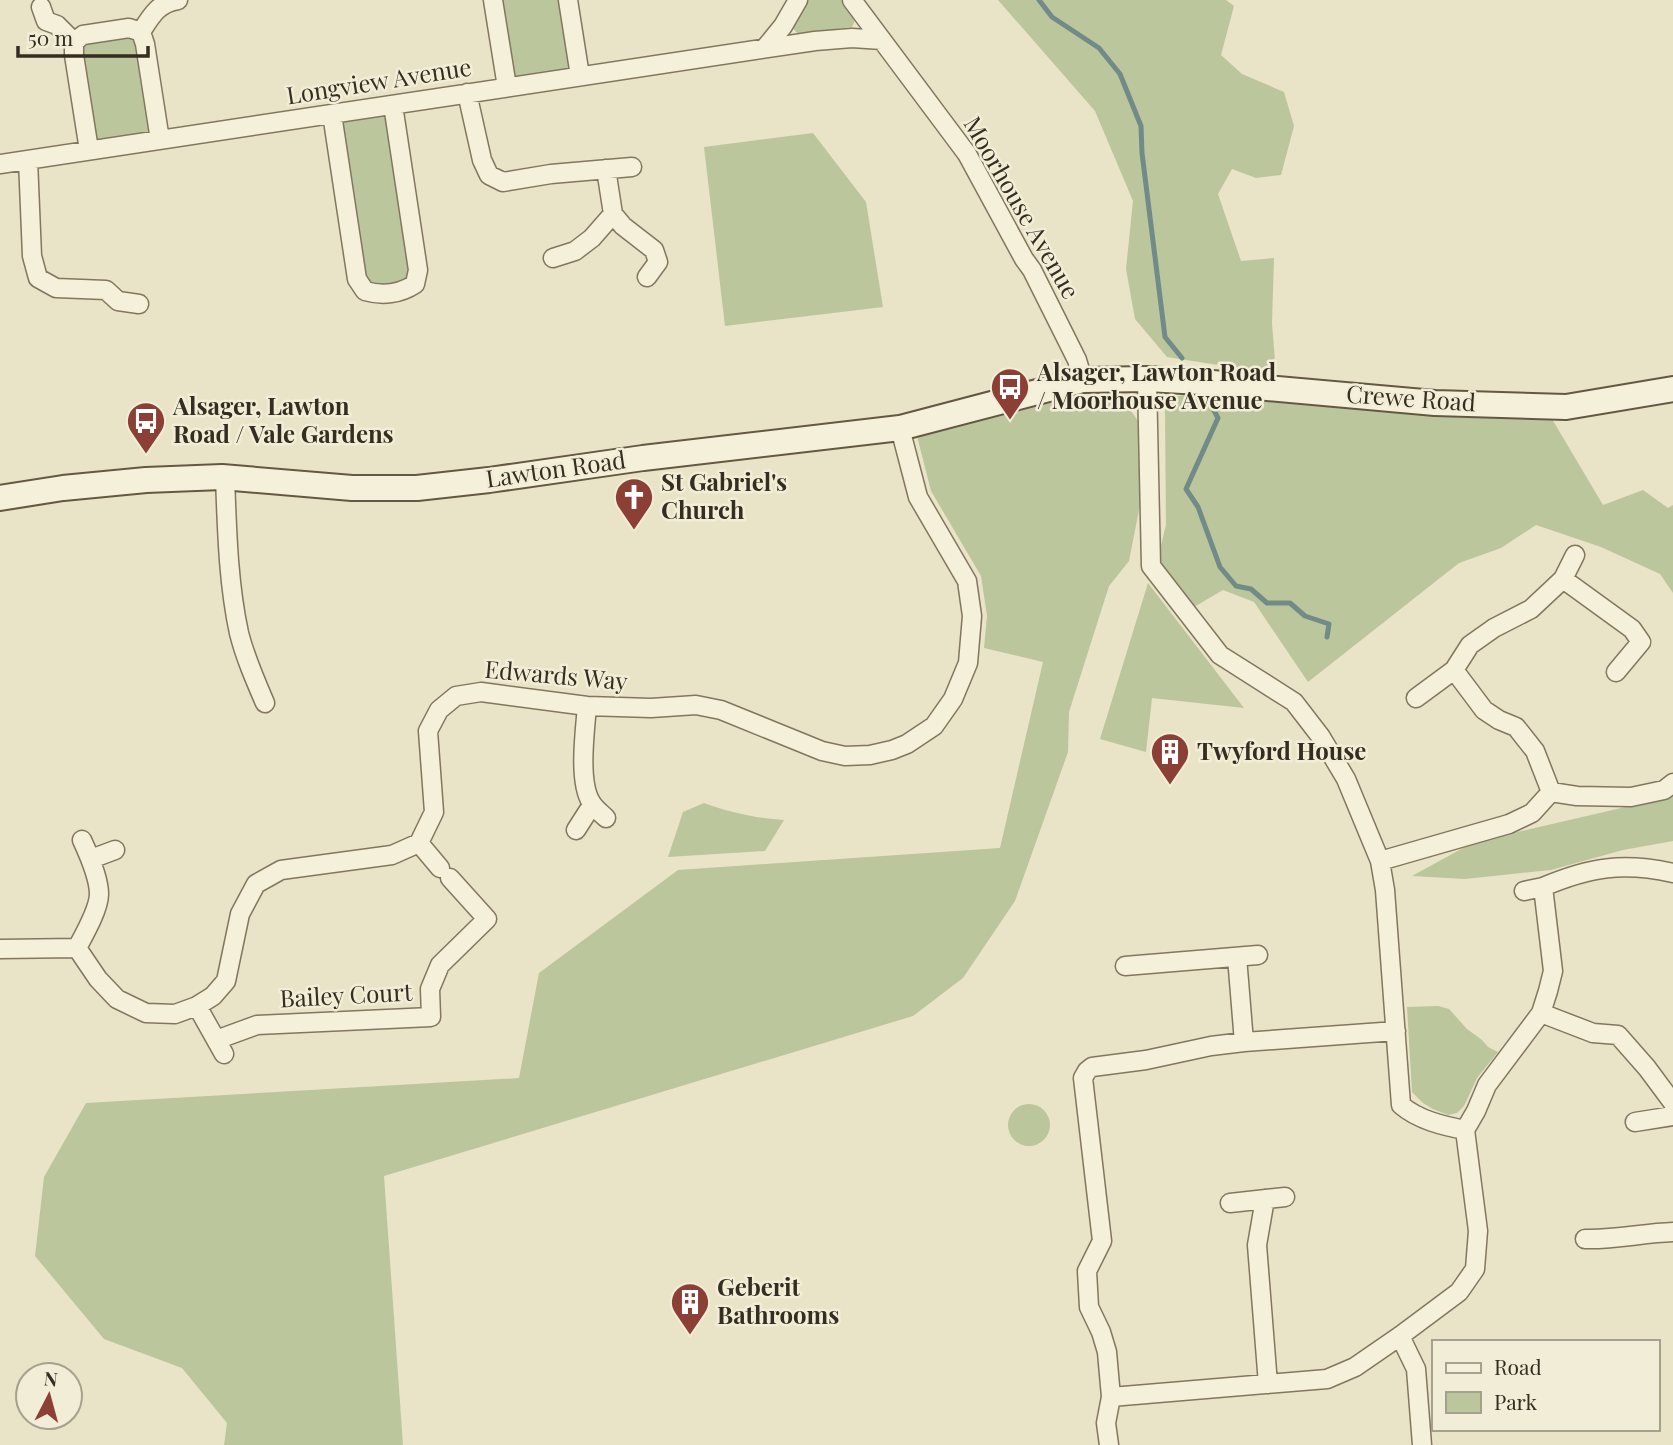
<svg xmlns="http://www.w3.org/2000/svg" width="1673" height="1445" viewBox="0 0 1673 1445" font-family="'Playfair Display',serif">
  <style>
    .green { fill: #bcc69c }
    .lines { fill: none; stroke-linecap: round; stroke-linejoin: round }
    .stream { stroke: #708b88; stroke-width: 5 }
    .street-casing { stroke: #83765f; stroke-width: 21 }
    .secondary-casing { stroke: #655842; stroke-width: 28 }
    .street { stroke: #f5f0da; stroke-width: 18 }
    .secondary { stroke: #f5f0da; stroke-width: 24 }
    .labels { text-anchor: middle; stroke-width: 5; stroke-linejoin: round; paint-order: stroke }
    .street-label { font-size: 24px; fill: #352d21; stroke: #f2edd6 }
    .poi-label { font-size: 24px; font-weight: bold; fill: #352d21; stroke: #f2edd6; text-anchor: start }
  </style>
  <rect width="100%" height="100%" fill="#e9e3c7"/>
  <path class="green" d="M498,0H563L574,69L510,79Z
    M804,0H842L856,18L852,27L798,34L792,27Z
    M998,0H1226L1234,6L1221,55L1242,74L1284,92L1294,126L1281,175L1256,178L1232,169L1218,194L1241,261L1274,258L1272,323L1276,374L1167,357L1135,319L1126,269L1133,201L1095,111Z
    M137,36L154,134L93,143L80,44L86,40Z
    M388,112L412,270L410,281L377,290L362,277L338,119Z
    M813,133L866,202L883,307L725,326L704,147Z
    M1188,394L1552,419L1603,505L1643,490L1668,508L1673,505V593L1660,574L1601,547L1536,525L1501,548L1459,563L1308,682L1254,602L1223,590L1194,607L1155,569L1166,525L1165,410L1174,397Z
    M1066,397L1108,400L1129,408L1138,421L1140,505L1129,561L1109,586L1069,712L1068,752L1015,901L963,978L913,1016L384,1176L403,1445H224L227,1423L182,1368L104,1339L35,1256L44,1177L86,1103L519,1078L539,973L678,870L1000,848L1043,662L984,648L987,616L981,576L931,491L917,436Z
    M1148,583L1244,708L1152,698L1146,752L1100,739Z
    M1673,796V841L1623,850L1551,870L1465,879L1412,876L1474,842Z
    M704,803C732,813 755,818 784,820L765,851L668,857L683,812Z
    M1438,1006L1449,1009L1467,1029L1482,1040L1488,1047L1498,1052L1477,1078L1464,1106L1457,1113L1448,1115L1433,1109L1423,1103L1412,1092L1407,1007Z
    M1008 1125a21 21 0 1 1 42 0a21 21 0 1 1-42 0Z"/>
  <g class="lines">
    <path class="stream" d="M1039,0L1052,17L1099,48L1120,74L1141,126L1142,153L1165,337L1182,358
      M1211,405L1218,418L1186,489L1198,507L1220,567L1236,586L1251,589L1267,603H1290L1305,616L1329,624L1327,637"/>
    <g class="street-casing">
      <path id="street" d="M493,0L507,87
        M568,0L580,76
        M852,0L967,154L1024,259L1032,270L1077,360L1083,380
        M41,7L46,21L57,25L74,42
        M141,32C151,16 158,3 178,0
        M765,48L783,26L798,0
        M467,93L482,160L489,175L503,182L551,174L632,167
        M332,114L357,279L365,291C382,296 400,294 415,284L418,270L393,105
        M89,150L74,55V42L83,35L129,28L141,32L145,44L160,140
        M28,160L32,256L38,278L56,288L106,290L118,301L139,304
        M0,164L815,41L852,38L882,40
        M606,169L613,214L623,226L654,250L658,262L647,277
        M553,258L575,251L592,238L613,214
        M225,477C227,529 228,582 239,633C245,657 255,680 265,703
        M1563,579L1632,629L1641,642L1616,672
        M1416,698L1454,670
        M587,706C585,731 578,781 591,802C594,808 601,813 606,818
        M1551,792L1577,796L1631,797L1664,790L1673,783
        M576,830L592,805
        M419,843L440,868
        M91,859L115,850
        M1380,861L1509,824L1532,813L1551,792L1535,751L1516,727L1499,720L1484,710L1454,670L1470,645L1494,628L1531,609L1563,579L1575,555
        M1524,891L1543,887
        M77,948L98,979L117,999L146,1013L175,1014L197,1006L213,996L226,981L240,914L256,884L281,870L392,855L419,843L434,812L428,731L439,710L456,696L481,692L587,706L651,708L696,705L721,710L822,751L845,756L870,755L892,750L907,744L934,726L953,699L968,663L972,616L967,581L918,497L900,428
        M77,948C84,935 99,909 99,894C99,879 88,853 82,840
        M0,949L77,948
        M1237,957L1244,1042
        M1125,966L1258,955
        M197,1006L224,1054
        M1541,1013L1593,1033L1618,1035L1647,1068L1673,1103
        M216,1040L257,1025L431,1017L430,989L440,965L487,919L450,878
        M1635,1122L1673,1116
        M1465,1130L1476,1111L1487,1085L1541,1013L1548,991L1553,971L1543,887C1590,867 1623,862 1673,873
        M1265,1199L1257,1245L1268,1384
        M1230,1203L1285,1197
        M1585,1239C1615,1240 1643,1233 1673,1232
        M1400,1336L1416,1369L1422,1445
        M1111,1397L1327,1379L1355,1367L1400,1336L1459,1292L1475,1269L1478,1231L1465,1130C1444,1126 1418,1120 1401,1105L1385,890L1380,861L1346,779L1321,737L1294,702L1220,655L1151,566L1147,379
        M1109,1445L1106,1423L1111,1397L1107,1352L1101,1332L1089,1307L1087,1271L1102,1241L1083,1078L1087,1071L1092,1067L1146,1060L1211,1046L1244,1042L1396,1031"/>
    </g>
    <g class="secondary-casing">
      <path id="secondary" d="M0,498L63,488L146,480L222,477L352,488H417L489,480L643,458L900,428L1083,380L1147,379L1201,382L1435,403L1566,407L1673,389"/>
    </g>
    <use href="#street" class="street"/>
    <use href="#secondary" class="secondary"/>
  </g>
  <defs>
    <g id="bus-pin" transform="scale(2.0125)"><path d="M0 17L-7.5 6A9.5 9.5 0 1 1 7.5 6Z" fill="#8b3f35" stroke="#f2edd6"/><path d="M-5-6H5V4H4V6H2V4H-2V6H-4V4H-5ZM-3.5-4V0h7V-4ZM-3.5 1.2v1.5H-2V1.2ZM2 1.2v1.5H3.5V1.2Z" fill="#fff"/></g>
    <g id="church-pin" transform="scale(2.0125)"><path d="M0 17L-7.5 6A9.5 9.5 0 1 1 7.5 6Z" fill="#8b3f35" stroke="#f2edd6"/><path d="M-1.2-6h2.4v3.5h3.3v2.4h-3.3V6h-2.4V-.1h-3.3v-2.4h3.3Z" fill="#fff"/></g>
    <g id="building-pin" transform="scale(2.0125)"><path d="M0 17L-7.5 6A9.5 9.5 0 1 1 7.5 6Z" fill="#8b3f35" stroke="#f2edd6"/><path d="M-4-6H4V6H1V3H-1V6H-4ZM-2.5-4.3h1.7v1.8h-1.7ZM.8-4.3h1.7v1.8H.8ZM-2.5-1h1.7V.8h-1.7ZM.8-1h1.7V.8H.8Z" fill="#fff"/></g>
  </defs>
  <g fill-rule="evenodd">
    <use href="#bus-pin" x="1010" y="387"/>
    <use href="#bus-pin" x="146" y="421"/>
    <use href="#church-pin" x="634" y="497"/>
    <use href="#building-pin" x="1170" y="752"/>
    <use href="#building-pin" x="690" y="1302"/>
  </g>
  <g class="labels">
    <g class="street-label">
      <text transform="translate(379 82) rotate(-9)" y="8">Longview Avenue</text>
      <text transform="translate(1021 208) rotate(60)" y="8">Moorhouse Avenue</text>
      <text transform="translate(1411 399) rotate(4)" y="8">Crewe Road</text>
      <text transform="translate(556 470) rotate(-8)" y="8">Lawton Road</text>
      <text transform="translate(556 676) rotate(5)" y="8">Edwards Way</text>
      <text transform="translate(346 996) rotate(-3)" y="8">Bailey Court</text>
    </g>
    <g class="poi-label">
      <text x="1037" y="381">Alsager, Lawton Road<tspan x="1037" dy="28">/ Moorhouse Avenue</tspan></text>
      <text x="173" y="415">Alsager, Lawton<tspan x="173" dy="28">Road / Vale Gardens</tspan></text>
      <text x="661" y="491">St Gabriel's<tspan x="661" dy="28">Church</tspan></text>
      <text x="1197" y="760">Twyford House</text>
      <text x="717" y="1296">Geberit<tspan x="717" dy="28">Bathrooms</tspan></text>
    </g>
  </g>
  <rect x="1432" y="1340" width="228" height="91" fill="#f2edd6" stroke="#a6a08e" stroke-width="2"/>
  <rect x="1446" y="1363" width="35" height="10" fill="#f5f0da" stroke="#a6a08e" stroke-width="2"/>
  <text x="1494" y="1375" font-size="21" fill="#352d21">Road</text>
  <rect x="1446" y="1392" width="35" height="21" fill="#bcc69c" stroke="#a6a08e" stroke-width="2"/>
  <text x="1494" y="1410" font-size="21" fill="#352d21">Park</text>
  <g transform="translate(49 1396) rotate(6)"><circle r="33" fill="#f2edd6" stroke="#a6a08e" stroke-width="2"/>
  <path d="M0-5L12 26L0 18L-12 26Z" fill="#8b3f35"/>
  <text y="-10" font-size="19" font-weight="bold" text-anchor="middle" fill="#352d21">N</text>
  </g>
  <path d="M18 46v10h130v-10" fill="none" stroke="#352d21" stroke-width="3.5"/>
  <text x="28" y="46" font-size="21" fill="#352d21" stroke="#f2edd6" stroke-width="5" paint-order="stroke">50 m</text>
</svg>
